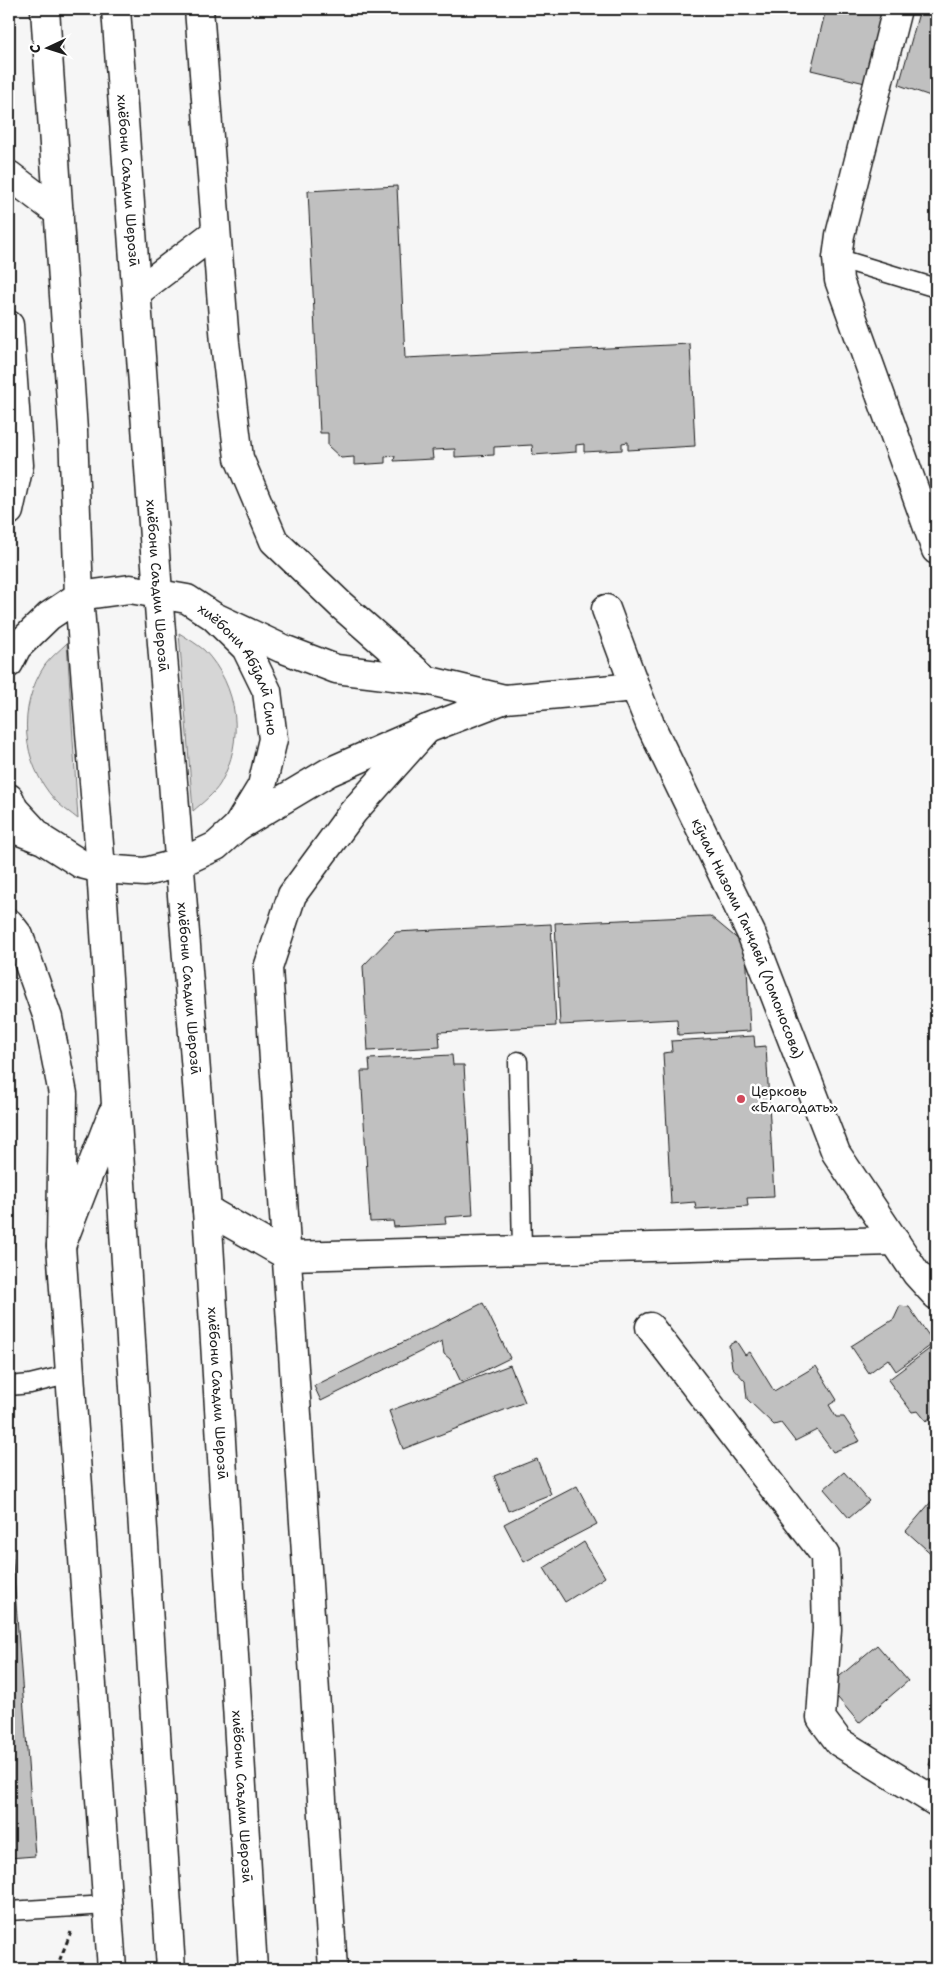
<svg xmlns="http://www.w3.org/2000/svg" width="945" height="1978" viewBox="0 0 945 1978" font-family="'Shantell Sans',sans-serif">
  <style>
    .green { fill: #d6d6d6; stroke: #797979 }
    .building { fill: #c0c0c0; stroke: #1c1c1c }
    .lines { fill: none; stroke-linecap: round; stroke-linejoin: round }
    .service-casing { stroke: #1c1c1c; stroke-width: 21 }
    .minor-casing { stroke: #1c1c1c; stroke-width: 31 }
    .secondary-casing { stroke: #1c1c1c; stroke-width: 31 }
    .primary-casing { stroke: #1c1c1c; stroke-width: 31 }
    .path { stroke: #1c1c1c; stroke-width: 3; stroke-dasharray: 5 4; stroke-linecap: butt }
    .service { stroke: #fff; stroke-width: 18 }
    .minor { stroke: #fff; stroke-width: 28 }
    .secondary { stroke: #fff; stroke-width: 28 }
    .primary { stroke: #fff; stroke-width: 28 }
    .poi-dot { fill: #d1495b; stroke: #fff; stroke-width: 2 }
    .labels { text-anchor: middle; stroke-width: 5; stroke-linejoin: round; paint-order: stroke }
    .street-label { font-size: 14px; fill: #1c1c1c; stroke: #fff }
    .poi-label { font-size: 14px; fill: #1c1c1c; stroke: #fff; text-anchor: start }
  </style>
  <rect width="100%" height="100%" fill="#f6f6f6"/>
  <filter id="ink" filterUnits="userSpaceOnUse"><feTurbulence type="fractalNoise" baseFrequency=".02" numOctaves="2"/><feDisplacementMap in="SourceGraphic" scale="10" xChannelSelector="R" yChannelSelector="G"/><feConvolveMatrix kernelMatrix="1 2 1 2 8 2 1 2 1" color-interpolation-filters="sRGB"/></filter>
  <g filter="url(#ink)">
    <path class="green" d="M179,633C187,638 197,644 204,650C239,687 245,740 220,784C214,794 202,803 193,811Z
      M67,643L78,819C71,813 61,807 55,800C21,762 17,707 45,665C51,657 60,650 67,643Z"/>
    <path class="building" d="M826,9H884L865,83L811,70Z
      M920,9H936V98L899,85Z
      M397,186L405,358L690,344L695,446L628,450V442L622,443V450L584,452V444L576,445V452L533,455L532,445L494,447V455L455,457V449L432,450L433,459L394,461L395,456L385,457V463L354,465V457L341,458L328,446V433H320L308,191Z
      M710,916L746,946L750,1031L678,1035L677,1019L560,1025L555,923Z
      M551,924L556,1026L439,1032L440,1047L368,1051L363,966L396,932Z
      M754,1036L755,1047L766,1046L774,1197L747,1198L748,1206L696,1209L695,1202L671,1204L663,1053L672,1052L671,1041Z
      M452,1055L453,1065H464L473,1215L445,1217L446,1224L394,1227L393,1221L370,1222L361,1071H370L369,1059Z
      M483,1303L510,1358L461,1382L450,1359L444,1354L442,1341L321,1401L314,1386Z
      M900,1306L909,1307L934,1343L896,1371L888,1359L869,1373L851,1346L894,1319Z
      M736,1341L745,1355L750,1352L774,1391L816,1366L837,1400L829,1405L836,1417H844L860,1441L833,1452L817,1430L795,1441L781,1423L774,1425L747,1399L745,1381L732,1367L729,1345Z
      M936,1344V1419L934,1415L926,1421L918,1411L912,1412L888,1380Z
      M510,1365L525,1402L403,1449L389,1411Z
      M537,1459L551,1494L508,1511L494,1476Z
      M844,1472L869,1501L849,1518L824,1489Z
      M577,1486L597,1524L524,1562L504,1524Z
      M936,1496V1558L906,1531Z
      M9,1510L35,1856L9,1858Z
      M584,1542L605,1577L565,1602L544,1568Z
      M877,1645L908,1681L859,1723L828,1686Z
      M936,1749V1768L929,1765Z"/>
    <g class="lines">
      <g class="service-casing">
        <path id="service" d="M837,258L936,288
          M518,1061L522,1250
          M9,1386L30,1384L71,1374
          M9,1911L107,1905"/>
      </g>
      <g class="minor-casing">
        <g id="minor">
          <path d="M199,9L225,343L239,458L274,541L342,606L426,680"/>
          <path d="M897,9L840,235L837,258L839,280L936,550"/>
          <path d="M9,325L19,465L9,511"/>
          <path d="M606,609L635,687"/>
          <path d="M217,618L281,648L336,669L426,680L505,699"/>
          <path id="s1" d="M237,827L329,772L427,729L505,699L635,687L650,724L751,933L836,1153L916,1273L936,1295"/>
          <path d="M9,923L19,936L48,1018L63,1094L61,1246L112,1969"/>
          <path d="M288,1256L895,1241"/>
          <path d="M650,1327L825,1555L827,1629L821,1718L839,1742L936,1802"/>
          <path d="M333,1969L268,968L292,895L353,812L427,729"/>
        </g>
      </g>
      <g class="secondary-casing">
        <g id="secondary">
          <path id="s2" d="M9,663L17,647L49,616L79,596L130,589L187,599L213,616L246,648L267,691L273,739L262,786L237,827L216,846L180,863L145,872L101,869L81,864L43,840L9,827"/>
          <path d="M9,798L14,809L39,836"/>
        </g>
      </g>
      <g class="primary-casing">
        <g id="primary">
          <path d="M45,9L73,431L79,596L101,869L171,1969"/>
          <path id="s3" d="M116,9L158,593L207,1210L253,1969"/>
          <path d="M9,175L59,213"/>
          <path d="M137,292L215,233"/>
          <path d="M207,1210L288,1256"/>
          <path d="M61,1246L112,1114"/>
        </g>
      </g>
      <path class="path" d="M56,1969L71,1932"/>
      <use href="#service" class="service"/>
      <use href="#minor" class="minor"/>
      <use href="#secondary" class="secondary"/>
      <use href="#primary" class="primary"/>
    </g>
  </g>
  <circle class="poi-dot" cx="741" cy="1099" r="5"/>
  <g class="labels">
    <g class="street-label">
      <text dy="5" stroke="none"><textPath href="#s3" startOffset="172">хиёбони Саъдии Шерозӣ</textPath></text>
      <text dy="5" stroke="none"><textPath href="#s3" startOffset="578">хиёбони Саъдии Шерозӣ</textPath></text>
      <text dy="5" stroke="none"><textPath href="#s2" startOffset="300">хиёбони Абӯалӣ Сино</textPath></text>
      <text dy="5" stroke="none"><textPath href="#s1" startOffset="704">кӯчаи Низоми Ганҷавӣ (Ломоносова)</textPath></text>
      <text dy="5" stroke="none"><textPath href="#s3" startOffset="982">хиёбони Саъдии Шерозӣ</textPath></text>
      <text dy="5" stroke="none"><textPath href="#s3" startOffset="1388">хиёбони Саъдии Шерозӣ</textPath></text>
      <text dy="5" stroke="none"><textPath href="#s3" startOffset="1792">хиёбони Саъдии Шерозӣ</textPath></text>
    </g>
    <g class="poi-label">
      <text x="751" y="1096">Церковь<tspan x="751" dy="16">«Благодать»</tspan></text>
    </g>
  </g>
  <rect width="945" height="1978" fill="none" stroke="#fff" stroke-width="30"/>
  <rect x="15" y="15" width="915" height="1948" fill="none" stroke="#1c1c1c" stroke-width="2" filter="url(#ink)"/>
  <g transform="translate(48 48) rotate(266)" stroke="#ffffff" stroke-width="4" paint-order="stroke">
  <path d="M0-4L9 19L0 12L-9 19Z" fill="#1c1c1c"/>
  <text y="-8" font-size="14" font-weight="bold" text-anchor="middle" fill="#1c1c1c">С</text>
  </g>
</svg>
